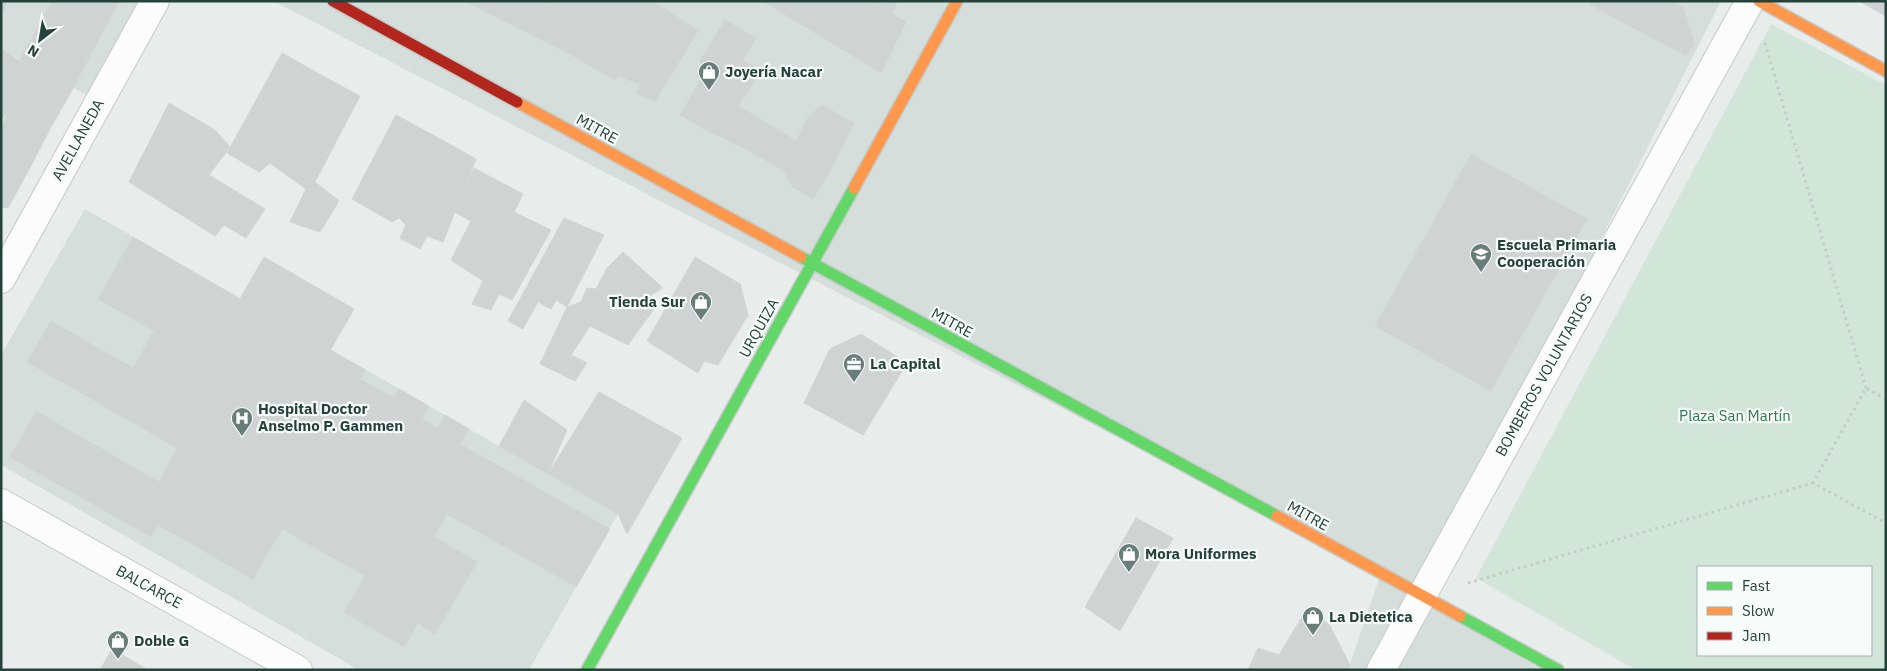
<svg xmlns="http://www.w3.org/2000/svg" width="1887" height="671" viewBox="0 0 1887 671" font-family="'IBM Plex Sans',sans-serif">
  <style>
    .built { fill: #d6dedb }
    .green { fill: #d1e6d8; fill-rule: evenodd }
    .building { fill: #cfd4d2; stroke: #d1d6d4 }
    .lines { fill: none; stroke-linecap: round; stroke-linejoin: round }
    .street-casing { stroke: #c5cac8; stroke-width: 30 }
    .fast-casing { stroke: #c3cbc8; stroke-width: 14 }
    .slow-casing { stroke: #c3cbc8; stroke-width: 14 }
    .jam-casing { stroke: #c3cbc8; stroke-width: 14 }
    .path { stroke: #c3ccca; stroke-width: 3; stroke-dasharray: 2.5 4; stroke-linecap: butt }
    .street { stroke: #fcfcfc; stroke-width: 28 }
    .fast { stroke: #63d668; stroke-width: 11 }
    .slow { stroke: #ff974d; stroke-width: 11 }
    .jam { stroke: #b3261e; stroke-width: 11 }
    .labels { text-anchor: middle; stroke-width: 4.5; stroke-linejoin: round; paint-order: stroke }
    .poi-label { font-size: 15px; font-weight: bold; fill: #24423a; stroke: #f7fbf9; text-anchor: start }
    .street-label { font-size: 15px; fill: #24423a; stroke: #f7fbf9 }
    .park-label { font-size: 15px; fill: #2d7a4b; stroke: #f7fbf9 }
  </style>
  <rect width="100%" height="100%" fill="#e8edeb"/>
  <path class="built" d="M1,1H155L100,102L1,49Z
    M273,1H1721L1422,595L1541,670H1348L1381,573Z
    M85,209L240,298L264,257L354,309L331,350L618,514L529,670H359L1,465V355Z"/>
  <path class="green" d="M1771,24L1886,85V670H1636L1476,578ZM1698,567H1871V655H1698Z"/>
  <path class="building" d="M1,1H8L1,15Z
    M52,1H119L101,35L49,7Z
    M465,1H492L486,12Z
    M492,1H546L528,33L486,12Z
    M547,1H602L570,54L528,33Z
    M602,1H653L659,5L615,80L570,54Z
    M763,1H867L906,22L881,73Z
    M867,1H898L891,15Z
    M1590,1H1672L1683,7L1695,44L1686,56L1589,4Z
    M1859,1H1886V16Z
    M659,5L698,31L655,101L637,93L640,85L618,75Z
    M49,7L101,35L71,92L20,60Z
    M725,20L756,38L702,128L680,115L708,67L699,62Z
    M1,49L71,92L51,127L1,101Z
    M282,53L321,75L270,163L259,172L227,153Z
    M743,60L761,72L738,106L762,120L745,149L702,128Z
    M321,75L360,96L315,182L339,201L320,232L290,222L306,189L270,163Z
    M1,101L11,106L1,122Z
    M169,103L215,130L230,147L209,175L265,209L246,238L224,225L215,236L129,182Z
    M822,105L854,123L830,171L813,199L793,187L783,170L745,149L762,120L796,141L808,117Z
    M11,106L51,127L33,162L1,143V127Z
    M396,115L444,141L399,218L392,222L352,199Z
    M444,141L476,159L443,242L427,236L420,249L400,238L406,225L399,218Z
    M1,143L33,162L8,208L1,207Z
    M1471,154L1587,219L1491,391L1375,326Z
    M474,168L523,194L514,212L551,230L512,300L499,294L491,310L472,304L483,281L451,260L471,221L454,212Z
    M564,218L604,235L567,307L556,300L551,309L538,302L523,329L508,321Z
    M133,237L240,299L264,257L354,309L330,350L366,370L360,379L394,398L399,389L429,406L422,419L438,428L445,415L469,429L460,444L610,529L576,587L447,514L434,537L477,562L435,634L418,623L404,647L344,612L365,576L282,529L253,579L158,525L151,537L10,457L36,411L159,482L177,448L27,362L51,321L133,368L154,331L98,299Z
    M623,252L663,288L644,299L654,309L628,345L590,326L581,302L587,288L596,289L607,268Z
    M695,257L740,284L748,315L718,365L704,361L698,373L647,341Z
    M581,302L590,326L571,355L587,363L575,381L540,364L567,307Z
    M861,334L907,363L863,435L804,403L830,349Z
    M599,392L682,438L627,534L618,514L548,474Z
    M524,400L567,430L548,474L499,446Z
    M1136,518L1173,538L1120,631L1085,607Z
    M1306,610L1329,624L1350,665L1347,670H1248L1258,648L1279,655Z
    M112,649L148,670H100Z"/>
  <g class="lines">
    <g class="street-casing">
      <path id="street" d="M1,279L155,1
        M1,503L298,670
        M1381,670L1750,1"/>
    </g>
    <g class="fast-casing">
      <path id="fast" d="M801,257L1277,516
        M1460,616L1558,670
        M587,670L854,188"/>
    </g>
    <g class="slow-casing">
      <path id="slow" d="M1759,1L1886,71
        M517,102L801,257
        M854,188L957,1
        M1277,516L1460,616"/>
    </g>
    <g class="jam-casing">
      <path id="jam" d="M333,1L517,102"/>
    </g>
    <path class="path" d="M1765,43L1866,388
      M1886,399L1866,388L1813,483L1886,523
      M1468,583L1813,483"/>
    <use href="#street" class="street"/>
    <use href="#fast" class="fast"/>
    <use href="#slow" class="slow"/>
    <use href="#jam" class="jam"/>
  </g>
  <defs>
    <g id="shop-pin" transform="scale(1.125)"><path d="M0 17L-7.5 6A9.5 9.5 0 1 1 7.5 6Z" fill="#697e78" stroke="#f7fbf9"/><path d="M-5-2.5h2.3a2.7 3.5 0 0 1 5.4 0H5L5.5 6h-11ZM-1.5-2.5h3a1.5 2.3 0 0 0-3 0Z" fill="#fff"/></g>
    <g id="school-pin" transform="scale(1.125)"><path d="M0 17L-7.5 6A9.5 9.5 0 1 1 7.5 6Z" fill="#697e78" stroke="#f7fbf9"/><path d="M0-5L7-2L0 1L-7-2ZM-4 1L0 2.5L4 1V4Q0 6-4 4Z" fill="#fff"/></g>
    <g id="office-pin" transform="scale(1.125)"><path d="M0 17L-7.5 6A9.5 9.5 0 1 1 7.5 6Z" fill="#697e78" stroke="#f7fbf9"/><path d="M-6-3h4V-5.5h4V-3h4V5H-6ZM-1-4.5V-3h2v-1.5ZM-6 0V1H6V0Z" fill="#fff"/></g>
    <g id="hospital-pin" transform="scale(1.125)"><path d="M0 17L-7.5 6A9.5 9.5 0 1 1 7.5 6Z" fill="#697e78" stroke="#f7fbf9"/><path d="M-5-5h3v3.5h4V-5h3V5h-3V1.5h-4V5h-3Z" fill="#fff"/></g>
  </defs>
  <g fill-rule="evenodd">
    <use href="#shop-pin" x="709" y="72"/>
    <use href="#school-pin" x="1481" y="254"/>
    <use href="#shop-pin" x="701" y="302"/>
    <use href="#office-pin" x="854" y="364"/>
    <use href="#hospital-pin" x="242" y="418"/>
    <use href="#shop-pin" x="1129" y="554"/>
    <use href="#shop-pin" x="1313" y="617"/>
    <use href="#shop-pin" x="118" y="641"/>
  </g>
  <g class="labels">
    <g class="poi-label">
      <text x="725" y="77">Joyería Nacar</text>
      <text x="1497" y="250">Escuela Primaria<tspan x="1497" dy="17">Cooperación</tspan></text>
      <text x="685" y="307" text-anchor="end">Tienda Sur</text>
      <text x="870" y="369">La Capital</text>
      <text x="258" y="414">Hospital Doctor<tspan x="258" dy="17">Anselmo P. Gammen</tspan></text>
      <text x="1145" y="559">Mora Uniformes</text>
      <text x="1329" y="622">La Dietetica</text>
      <text x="134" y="646">Doble G</text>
    </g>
    <g class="street-label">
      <text transform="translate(597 129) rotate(29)" y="5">MITRE</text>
      <text transform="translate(78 140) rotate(-61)" y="5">AVELLANEDA</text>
      <text transform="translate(952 323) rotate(29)" y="5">MITRE</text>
      <text transform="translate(759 328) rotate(-61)" y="5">URQUIZA</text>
      <text transform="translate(1544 375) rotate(-61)" y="5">BOMBEROS VOLUNTARIOS</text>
      <text transform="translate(1308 516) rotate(29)" y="5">MITRE</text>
      <text transform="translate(149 587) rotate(29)" y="5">BALCARCE</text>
    </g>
    <g class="park-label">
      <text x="1735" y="421">Plaza San Martín</text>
    </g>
  </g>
  <rect width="1887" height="671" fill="none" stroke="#24423a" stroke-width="5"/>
  <rect x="1697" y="566" width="175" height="90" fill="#f7fbf9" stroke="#a3b1ad"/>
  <rect x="1707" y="582" width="25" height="8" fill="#63d668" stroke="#a3b1ad"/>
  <text x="1742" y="591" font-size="15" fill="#24423a">Fast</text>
  <rect x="1707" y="607" width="25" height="8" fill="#ff974d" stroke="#a3b1ad"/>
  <text x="1742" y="616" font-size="15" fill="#24423a">Slow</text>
  <rect x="1707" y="632" width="25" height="8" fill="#b3261e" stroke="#a3b1ad"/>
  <text x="1742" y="641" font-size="15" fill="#24423a">Jam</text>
  <g transform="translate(40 40) rotate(211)" stroke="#f7fbf9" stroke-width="4" paint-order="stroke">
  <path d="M0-4L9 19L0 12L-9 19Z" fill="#24423a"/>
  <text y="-8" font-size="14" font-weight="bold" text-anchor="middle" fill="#24423a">N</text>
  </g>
</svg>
